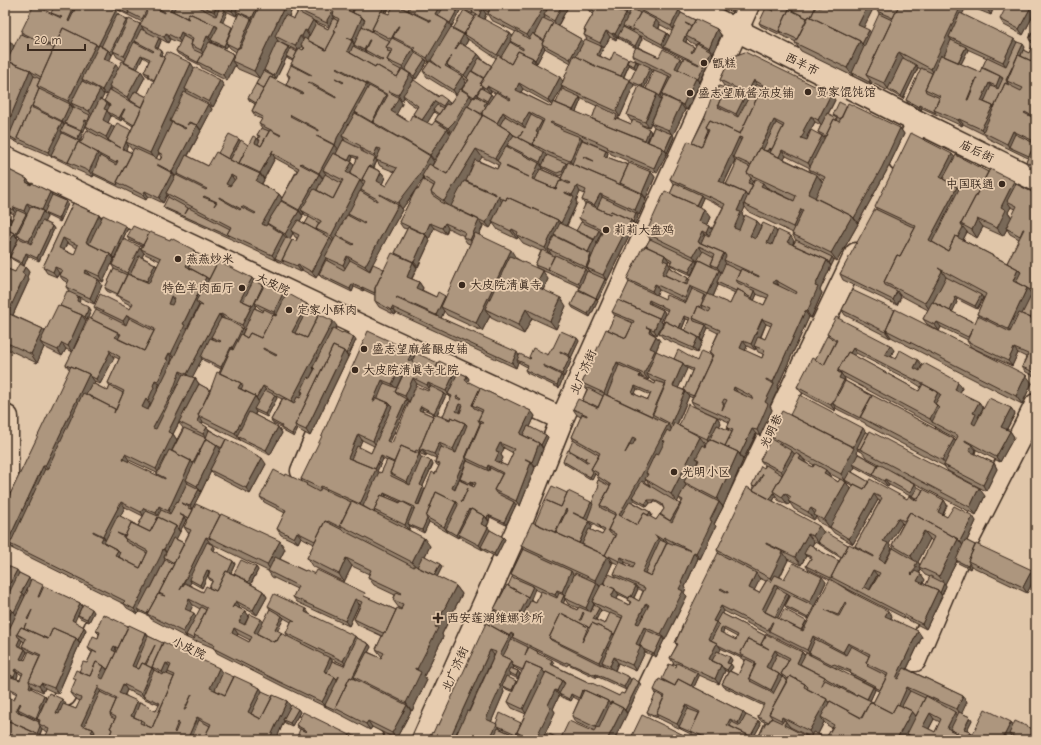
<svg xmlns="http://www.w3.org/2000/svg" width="1041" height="745" viewBox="0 0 1041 745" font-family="'Comic Neue','LXGW WenKai TC',sans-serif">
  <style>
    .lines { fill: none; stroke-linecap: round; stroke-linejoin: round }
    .minor-casing { stroke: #3b2a1e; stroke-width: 25 }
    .minor { stroke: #e7ccaf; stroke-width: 22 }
    .wall { fill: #95816c; stroke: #3b2a1e; fill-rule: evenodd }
    .shaded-wall { fill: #796958; stroke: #3b2a1e }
    .building { fill: #ad967e; stroke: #3b2a1e; fill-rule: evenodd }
    .poi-dot { fill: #3b2a1e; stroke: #e7ccaf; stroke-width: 1.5 }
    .labels { text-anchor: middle; stroke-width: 3.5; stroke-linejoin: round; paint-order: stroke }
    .poi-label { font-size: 12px; fill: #3b2a1e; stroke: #e7ccaf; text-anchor: start }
    .street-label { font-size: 12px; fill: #3b2a1e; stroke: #e7ccaf }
  </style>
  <rect width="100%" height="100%" fill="#e0c6a9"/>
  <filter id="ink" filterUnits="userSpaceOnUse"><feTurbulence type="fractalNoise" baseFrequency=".025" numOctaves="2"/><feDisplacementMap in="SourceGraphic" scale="8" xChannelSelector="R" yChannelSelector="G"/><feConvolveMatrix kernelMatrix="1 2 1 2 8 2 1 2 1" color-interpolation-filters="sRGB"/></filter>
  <g filter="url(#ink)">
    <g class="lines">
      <g class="minor-casing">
        <path id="minor" d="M687,5L918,122L1036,180
          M5,158L363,327L562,419
          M900,161L918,122
          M5,416L7,417V478L5,483
          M302,471L363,327
          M5,556L373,740
          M915,660L956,563L1036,405
          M65,695L105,607
          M637,711L692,740
          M423,740L522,519L562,419L748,5
          M624,740L856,254"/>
      </g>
      <use href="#minor" class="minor"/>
    </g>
    <path class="wall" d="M108,5H294L289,17L294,19L297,13L294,8L295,5H390L387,12L384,10L385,11L384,12L389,14L394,6L391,5H463L452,26L451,25L452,28L453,29L466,11L465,10L467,5H541L547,10L549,7L546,5H569L558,26L581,39L583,42L587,39L584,35L585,31L584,30L593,14L590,12L586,6V5H669L679,10L681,13L695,20L717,29L721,35L713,53H712L713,54L700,82H699L700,83L687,110L684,109L685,110L673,135L674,137L667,153L666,152L667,153L657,173L611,154L609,151L581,139L582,140L606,150L608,153L607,157L628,165L651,172L655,177L646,198H645L646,199L639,215H637L638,216L635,224H633L634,225L607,281L606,280L607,282L598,300H597L598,301L590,317L573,308L571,305L580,291L579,289L580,287L537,268L535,265L541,251L523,243L519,238L518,237L517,239L498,230L493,223L490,228L482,224L483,226L479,235L516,258L548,279L543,290L566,306L556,329L532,318L524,334L491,318L490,316L482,331L447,315L444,311L441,318L519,355L530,359L529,357L548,355L553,348L577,338L579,341L571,358L572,359L564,377H562L563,378L559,388L527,373L525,370L527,367L518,362L516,368L396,313L395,315L379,307L375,301V295L364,290L363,291L354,287L352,292L321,277L319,274L328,261L326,258L316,278L302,270L301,272L231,239L165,209L163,207L169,198L167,195L163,203L148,196L146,200L94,175L93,177L72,168L71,166L53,157L20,143V144L11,139L9,137L5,135V39L14,47L22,34L21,32L52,14L51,13L116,10L119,15L128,20L140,24V25L142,22ZM226,11L236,16L237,13L238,14L233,28L222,23L227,13ZM486,14L488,15L491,20L516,32L513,36L484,20ZM314,21L329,27L328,29L316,23ZM659,24L672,31L670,36L667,33L659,29L660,25ZM641,36L683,58L682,61L659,57L638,47L642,39ZM610,37L616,40L617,38L619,39H620L636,48L632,55L636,61L639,62L638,64L636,61L628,59L610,61L600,56L603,49L602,47L604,48ZM159,38L168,43L170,39L180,43L176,51L178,54L200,65L202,68L227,81L235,65L238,69L259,78L256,84L257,85L248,98L250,101L255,104L252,111L256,117L262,119L259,124L262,128L257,135L259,138L258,139L259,141L248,145L240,142L239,139L218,153L208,166L188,156L201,131L200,130H201L212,109L209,105L213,107L224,86L220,80L194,69L191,63L165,57L162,56L163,53L158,49L161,41ZM466,38L496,58L492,66L482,59L478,54L465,46L468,40ZM687,39L690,42L696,45L695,48L686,42ZM278,41L279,42L298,51L297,52L289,49L288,47ZM211,42L226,48L228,45L230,48L236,52L235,55ZM302,46L304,49L303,50L300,49ZM545,48L546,49L571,63L563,81L536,64V63H537ZM114,52L117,57L125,61L124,63L118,68L109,61L112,55L111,54L112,55ZM143,57L149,61L144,72L146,75L148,76L150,79L154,81L147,97L137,92L145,77L141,71L137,69ZM287,57L288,59L293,61L291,64L292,66L287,74L289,78L286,85L287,86L274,80V78L276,79ZM426,60L429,62L423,71L427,77L456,95L450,103L413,81L414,79L412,77L416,79L427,62ZM629,65L636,69L630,81L624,77ZM650,68L654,70L646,89L644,88L652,70ZM462,77L468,81L462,89L464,92L461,90L466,82ZM633,84L639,87L627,115L631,121H632L631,124L619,119V118L618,116L620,117L634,85ZM562,87L564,90L556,103L554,102ZM110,88L112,91L104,101L101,100L104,95L103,93L106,95ZM523,89L552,105L551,107L521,92ZM491,91L495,93L493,97L490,93ZM404,97L407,101L417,108L413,114L416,117L409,121L396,114L402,104L400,100L402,101ZM580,98L597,106L592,119L576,112L581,100ZM434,112L438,115L435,120L436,122L432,125L427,123ZM110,115L121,121L122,119L133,126L131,130L115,128L108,122L111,116ZM87,123L86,126L89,131L81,142L80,141L83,134L82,133H83ZM651,123L654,127L647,142L651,132L649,129L643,126L642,125L649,127ZM344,139L345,141L341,145ZM128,145L133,151L132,153L126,150ZM159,153L161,157L160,160L156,159ZM353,157L357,159L354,166L351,162ZM482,157L498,165L497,169L479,161ZM275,158L297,170L282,198L279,194L262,184L264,180L263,178L264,179ZM377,161L380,166L395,172L386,186L382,184L385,177L381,172L374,168ZM543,168L559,176L563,174L561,178L543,170ZM423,179L425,181L418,190L416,189ZM580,192L585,194L582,200L585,205L579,218L582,222L576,231L567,226L577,203L576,201ZM414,193L399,222L403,228L407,229L395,253L397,256L384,269L369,270L402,210L400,208L402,209ZM304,213L305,215L309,217L305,224L300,221L303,216L301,215H303ZM434,228L446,234L448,228L464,236L463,237L467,243L470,244L446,297L445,296L436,297L422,290L423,288L419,282L412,279L417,268L416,266L418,267L430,241L429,239ZM600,232L602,233L597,244L596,243L601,233ZM293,233L295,237L297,238L296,241L290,239Z
      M717,5H738L734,13Z
      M875,5L863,28L871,33L880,15L877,11L880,7L876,5H967L962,14L1017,42L1025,47L1023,50L1029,53L1033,44L1031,42L1029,39L1036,25V171L1030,168L1026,162L1028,158L987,138L985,135L963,124L962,126L922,108L921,110L908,103L906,100L921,69L917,67L918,68L903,99L889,91L872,83L871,85L801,51L795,43L796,42L761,26L759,23L770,9L769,8ZM967,49L987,58L980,72L961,64L968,50Z
      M969,5H994L991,15L971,7Z
      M1036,5V10L1023,35L1004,25L1000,19Z
      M731,57L835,100L828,114L834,117L833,115L900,128L904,134L886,172L858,223H856L858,224L837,261L834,259V260L820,290L822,293L811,318L809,317L777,388L778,389L770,406L772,410L760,436L756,434L743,460L723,507H722H723L714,524L716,526L700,559L698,558L685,587L686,588L684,593L687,596L665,640H664L656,657L645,652L636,671L618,663L615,671L631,680L639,682L641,685L614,740H560L594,732L595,731L575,722L572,716L579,700L573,697L571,701L559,696L553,709L555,712L542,740H428L439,725L488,624L496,613L494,609L513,578L511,574L523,549L521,546L535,523L567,493L592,503L599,486L597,483L599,480L597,476L595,474L592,480L565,464L563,461L570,451L569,450L574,441L572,437L581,417L577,415L573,409L582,401L587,389H586L582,383L615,316L612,312L620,301L629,283L627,279L644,248L646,246L650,239L646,233L670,194L674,185L670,179L692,143L715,94L734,93L735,91L724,86L720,80ZM815,122L821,125L818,132L820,135L825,137L824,139L808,137L807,136ZM786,156L810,168L809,169L811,172L784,159ZM735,160V166L726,185L724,184ZM819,178L824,180L823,183ZM753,181L754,182L753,185L751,184ZM766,187L794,201L767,188ZM703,197L723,207L712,229L710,226L707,225L710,217L699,207L703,198ZM745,207L749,212L793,233L792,234L796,240L793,245L794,241L777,232L774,228L761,226L757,221L744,217L742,214ZM669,260L671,262L670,264L672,266L691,275L697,263H696H697L690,280L688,278L671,268V267L668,263L669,261ZM718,285L735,293L730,304L713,297ZM659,290L686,302V303L665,299L656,295ZM756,294L767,298L764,305L754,301L757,294ZM651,303L668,311L663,321L664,323L659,333L663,338L697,353L702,342L700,340L702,341L708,328L718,333L709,353L711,356L697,361L674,359L656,352V351L660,341L653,333L657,335L663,323L661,322L665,313L663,310L650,304ZM686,319L689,320L685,330L682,329ZM766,324L771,326L765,339L761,337ZM747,346L755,350L756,348L758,352L763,354L762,358L745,351ZM687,368L692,371L684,390L678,388ZM642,377L648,380L649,378L651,380L656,382L655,384L641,378ZM637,389L650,395L648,400L634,394ZM688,396L693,398L691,401L695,407L729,422L727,428L730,431L719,426L721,423L717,417L679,426L677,425L689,396ZM704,441L707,443L706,447V445ZM698,461H699L694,470ZM646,480L650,485L644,482ZM679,498L682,502L681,504L677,502ZM634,500L647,507L650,503L656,502L662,506L664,509L656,520L650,517L652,515L650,512L633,502ZM590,523L599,528L601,530L604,532L602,535L591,530L592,527ZM613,562L618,564L614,574L616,577L604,584H603L612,564V563H613ZM625,562L633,566V568L625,564ZM637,588L643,591L639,601L634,598L638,589ZM534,589L540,592L536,602L530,599ZM618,594L629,599L628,600L630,603L629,605L617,599L619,595ZM565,599L568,604L578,608L577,610L563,603ZM594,604L595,606L591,612ZM600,610L610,614L605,624L596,620L601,610ZM535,650L567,666L568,664L597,678L598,677L626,690L624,694L619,696L592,684L553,665L554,663L539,654ZM494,655L469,712H468ZM514,667L522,672L517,682L516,681L509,678L510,675L518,679L520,674L518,671L513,669ZM504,688L513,692L508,702L512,708L526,714L522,723L496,724L491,722L504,692L503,690ZM500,729L518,737L519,735L521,737L520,738Z
      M952,154L954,157L988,172L1014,181L1016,184L1036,194V377L1026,372L1022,367L1026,357L1018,353L1012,366L971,347L967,341L968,340L941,327L939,331L927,324L923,319L928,310L900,295L901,297L897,305L843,280L840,274L877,210L875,207ZM1011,207L1016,209L1012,217L1008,212ZM983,227L1003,236L1007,229L1010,234L1019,239L1007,263L963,240L967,232L977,238ZM982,297L984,298L977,314L979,317L975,323L952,312L957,302L956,301L957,299L977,309L983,298Z
      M5,168L27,179L31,184L50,192L52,195L66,201L68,204L60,222L46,215L47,217L44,222L52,226L54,229L39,261L28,256L24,266L12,259L10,257L20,238L18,236L5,267V215L9,217L11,220L14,214L5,210Z
      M73,203L99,215L101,218L128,228L103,282L99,280L102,285L94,304L79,297L80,299L79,302L91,310L87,320H86V321L72,352L66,349L62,356L44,347L37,363L5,348V268L15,272L25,267L29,272L27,277L29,280L13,315L43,329L45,332L69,291L66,287L68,283L63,280L59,275L60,273H59L57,277L47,273L43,267ZM67,243L77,248L74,255L64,250Z
      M127,237L196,253L217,264L252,278L254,281L263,285V286L307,304L311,309L310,311L337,326L335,330L342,333L354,337L356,340L348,357L347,356L348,357L310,436L299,430L298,429L294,437L283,431L281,428V427L273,423L271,420L282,399L276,396L277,398L267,417L256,412L255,415L278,427L282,433L270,455L203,422L202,424L210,430L266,464L250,494L214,475L211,471L201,492L200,491L201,492L192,509L190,508V509L285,549L280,559L305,571L396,610H401V609L399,608L393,600L395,595L374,585L368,577L369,574L352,566L344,582L312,566L307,558L314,544L301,537L298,543L281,535L277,529L285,513L264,502L260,497L285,476L302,482L301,479L400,348L412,353L414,357L438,363L456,369L458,372L467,376L469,379L467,382L469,383L505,400L531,411L535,416L530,427L548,437L543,448V449L536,467L534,466L535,468L520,506L516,504L506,525L490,517L489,521V522L487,527L490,530L505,539L496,557L462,539L459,535L458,538L429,522L424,533L410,526L409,530L430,546L425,556L442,567L437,577L456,586L462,594L442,634L443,637L424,676L427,680L412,711L411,710V711L396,739L372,727L370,730L326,707L284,687L217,653L214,648L197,641L196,642L187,638L151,619L149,616L140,612L138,614L127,608L124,604L5,545V505L70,370L66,365L91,319L97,311L94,307L130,309L132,306L121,300L119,297L107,291L105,288L114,269L112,265L141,248L142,246L129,240ZM144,253L145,254L160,261L157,266L155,264L142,257ZM199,305V307L187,329ZM256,305L259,308L264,311L263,312L255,308ZM113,356L119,359L108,383L110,386L108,391L94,384V382L100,384L114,358ZM202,359L203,360L221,369L210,390L199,384L195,378L192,377ZM314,370H315L310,379ZM417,384L429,390L428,391L392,443L390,442L408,402V401L409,402ZM446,395L451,397L443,416L444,418L437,415ZM150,405H151L148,410ZM461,407H462L460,413L459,412ZM423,409L434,414L433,416L422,411ZM179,423L183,428L171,451L177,440L173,434ZM362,440L374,446L371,453L359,447ZM504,448L513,453L507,466L500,463L503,458L501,455ZM418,453L426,456V454L436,458L435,462L437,465L439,466L435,474L425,489L423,486L433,464L431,461L422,458ZM383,459L387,461L381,473L378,472L377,471ZM129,460L157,473V474L158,476L128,462ZM467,460L468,462L460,479L462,481L472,486L473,484L475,485L474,487L455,490ZM386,495L400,502V503L386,497ZM125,507L143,516L138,526L120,516ZM185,518L188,520L184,527L188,533H189L184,543L176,539L186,520ZM210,543L268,571L272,577L297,589L293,597L297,602L349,626L359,604L360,605L354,619L358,625L382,636L376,649L382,657L381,658L368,652L371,647L369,644L310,615L268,606L270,609L264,622L245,625L249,616L245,611L239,608L240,606L257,615L267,597L263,591L251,584L258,570L256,567L234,574L231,573L235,564L233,561L214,551L215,548L213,545ZM209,572L210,573L208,577L210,580L212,581L209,588L203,592L189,585L191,582L202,588ZM193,605L200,609L196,617L190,611ZM284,618L291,622L286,633L288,637L277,631ZM238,634L250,640L249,642L237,636ZM330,658L345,665L344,666L332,661Z
      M842,310L1032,383L1022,404L891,337L890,338L845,315Z
      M827,334L894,350L891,356L896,359L922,365L919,370L962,388L960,393L979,402L983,408L978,417H979L1011,408L1015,414L1007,429L1010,431L1014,437L1000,462L975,449L976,450L975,454L994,463L997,469L986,491L948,471L944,466L866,425L865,423L837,409L836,408L835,411L801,392L797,387L829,338ZM856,353L913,382L921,387L919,391L855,356ZM844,377L934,426L936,428L957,439L956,441L954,439L845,381V379Z
      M790,415L865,432L985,496L976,515L891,471L917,488L944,500L947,505L943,515L947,517L976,521L967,541L1036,576L1027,593L971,566L970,569L958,563L957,561L945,584L946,586L942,595H941L942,596L926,629L838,584L892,616L891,618L922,637L907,669L963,696L967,702L961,713L970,717L972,720L967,730L970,731L972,734L970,737L1011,722L1013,725L1036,740H1017L1011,737L1009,740H913L911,739L909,736L908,738L757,740L765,722L760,720L758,717L764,706L724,687L722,684L728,672L724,670L725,671L719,684L699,675V676L694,687L743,712L746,715L761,724L752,740H703L660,719L649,715L647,712L656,694L654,690L676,667L677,665L674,664L670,658L677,645L675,643L682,627V626L719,554L717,550L754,488L752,485L765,466L760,460L773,440L770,436ZM858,450L862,452L866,457L879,464L878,465L859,454L857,452ZM803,459L814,465L813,467L806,463ZM855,467L875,478L877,480L888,487L889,485L891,486L914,498L917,501L907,499L869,482L852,472ZM827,472L840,479L838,482L831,477ZM846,482L853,486L851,490ZM776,496L778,500L788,505L790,503L794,509L814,520L816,517L820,523L830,528L834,533L853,544L878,500L880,501L855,546L857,548L848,545L823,532L773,501ZM902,523L903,524L892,545L894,549L885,563L884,562L892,549L889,544ZM930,539L932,541L920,565L918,562ZM814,542L819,544L841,558L839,561L818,550L812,546ZM806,556L811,558L806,566L808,569L830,580L815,608L814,607L826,582L784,579L780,577L788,560L787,559L801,565ZM920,569L925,575L930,577L926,585L923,583L925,580L920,573L919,571ZM877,575L878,576L870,590ZM759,578L766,581L759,593L754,590L760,579ZM787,593L790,595L785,606L787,609L809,620L807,623L777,618L789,596ZM724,611L772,636H773L811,655H805L802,652L766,636L723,614ZM724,630L737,637L736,640L722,633ZM720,648L745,660L738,675L730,671L733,667L730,664L732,660L719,652ZM836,667L851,673L852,676L874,687L876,690L879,691L873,703L870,701L875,690L835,668ZM934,719L940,722L935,732L929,729ZM824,722L827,725L832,728L826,738L818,734ZM788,726L810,737V738L789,728Z
      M5,565L19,573L29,578L31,581L80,603L82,606L74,622L84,627L86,630L80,643H79H80L58,694L45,688L43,692L32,687L31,689L46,697L41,709L66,704L65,705L76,709L80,701L74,698L70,693L76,681L73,677L87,663L92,652L90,651L88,648L98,638L99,634L96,631L128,626L146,633L148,636L222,673L260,688L262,692L287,701L290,706L298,709L300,712L292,726L285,723L284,721L276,740H11L5,737V695L14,700L17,694L5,688V681L10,677L5,674V601L9,594L5,592ZM29,585L27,590L28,591L25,597L24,595ZM22,640L24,642L22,646L26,651L29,653L25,660L23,659L27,652L25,649L19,646L22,641ZM17,672L22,675L20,680L17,679L18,675ZM127,690L144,698L145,699L154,703V702L159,704L156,711L139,705L125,695ZM19,711L20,712L38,720L39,722L19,712ZM42,729L48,732L45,738L40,735Z
      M94,612L89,622L80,618L78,615Z
      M296,725L350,735L362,740H298L297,737L306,732L298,728Z"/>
    <path class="shaded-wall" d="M75,5H82L72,26L68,21Z
      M116,5H123L118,9L120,11L116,6Z
      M173,5H180L174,16L170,10Z
      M217,5H219L221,9L218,17L214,12Z
      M234,5H241L236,11L237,13L236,16L232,11Z
      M258,5H264L256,24L252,18Z
      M285,5H294L279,38L275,36L278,41L260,79L254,71Z
      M355,5H358L354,15L352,12Z
      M383,5H390L387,12L383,6Z
      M440,5H447L438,20L435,14Z
      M460,5H463L452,26L450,23Z
      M562,5H569L557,27L554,21Z
      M630,5L634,11L630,19L626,13Z
      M731,5H738L734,13L730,8Z
      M868,5H875L862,31L858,25Z
      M957,5H967L962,15L949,37L953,42L936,77L931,69Z
      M988,5H994L991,15L987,9Z
      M1032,5H1036V10L1023,35L1019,29Z
      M544,7L548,12L544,15L545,17L531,40L527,35Z
      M482,8L486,14L483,21L479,16Z
      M116,10L120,16L102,51L98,46Z
      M225,10L227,13L222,24L220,21Z
      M679,10L683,16L675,32L671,26Z
      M332,12L336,17L333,15L335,19L331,26V28L327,23V20Z
      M626,14L630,20L623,26L625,29L618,36L619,39L615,34Z
      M362,17L366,23L362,26L364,28L356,45L352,40Z
      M127,19L129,22L113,51L114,52L112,55L110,52Z
      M251,19L255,25L242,54L238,49Z
      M313,20L317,26L311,37L307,31Z
      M656,20L660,25L657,32L653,26Z
      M447,21L451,26L452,29L431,60L432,62L431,64L427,58Z
      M140,24L144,30L137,43L135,41L137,44L128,62L124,56Z
      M215,25L219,30L211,40L213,42L209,37Z
      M398,26L402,32L393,37L396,42L391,39Z
      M232,27L234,30L226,43L228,45L226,48L224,46Z
      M717,29L721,35L713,53L709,48Z
      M305,30L309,36L305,42L302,36Z
      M869,30L873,36L866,49L862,44Z
      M606,31L610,37L604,48L600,43Z
      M181,32L185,37L182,44L178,39Z
      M166,33L170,39L168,43L164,37Z
      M510,33L514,39L510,41L512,43L501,61L497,55Z
      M613,33L617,38L616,40L612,34Z
      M667,33L671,39L664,47L662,44Z
      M464,34L468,40L459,56L455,50Z
      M207,36L211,42L205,56L201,50Z
      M300,36L304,41L299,52L295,46Z
      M640,36L642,39L637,49L635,46Z
      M685,36L687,39L685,44L683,41Z
      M159,38L161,41L157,50L155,47Z
      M581,39L585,44L574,65L570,59Z
      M1014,39L1018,44L1007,68L1003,62Z
      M369,40L371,43L365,50L366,52V53L364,50Z
      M352,41L355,46L354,45L355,47L352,55L347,51Z
      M860,41L866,50L852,73L853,76L847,68Z
      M11,42L15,48L5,66V53Z
      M96,44L102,52L82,79L86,85L71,103L75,108L74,109L68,101Z
      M1023,44L1025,47L1008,82L1007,81L1009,85L997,111L1006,80Z
      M543,46L545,48L537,63L535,60Z
      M601,46L603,49L599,58L597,55Z
      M288,47L290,50L276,79L274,76Z
      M966,47L968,50L960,66L958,64Z
      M413,49L417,55L406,73L402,67Z
      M108,50L112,55L108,64L104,59Z
      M161,50L163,53L161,57L159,55Z
      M711,51L713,54L700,82L698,79Z
      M899,52L905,60L888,89L884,83Z
      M234,54L238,60L232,61L235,65L227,81L223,75Z
      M478,54L482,59L472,71L473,73L467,78L464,75Z
      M141,55L143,57L136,72L134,69Z
      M452,56L447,65L451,69L449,72L445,66Z
      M533,58L536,64L531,61Z
      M680,58L684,63L679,73L675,68Z
      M425,59L427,62L416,79L414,76Z
      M628,59L630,61L627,63L629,65L622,80L620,77Z
      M636,61L638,64L636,69L634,66Z
      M191,63L196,71L185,89L187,92L173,122L170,121L172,124L158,152L159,153L155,161L150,153Z
      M116,64L120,70L109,86L110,88L106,95L102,90Z
      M916,65L918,68L903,99L901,96Z
      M650,67L652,70L644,89L642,86Z
      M30,70L36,79L11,138L5,130Z
      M141,71L145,77L132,101L130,100L131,103L127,97Z
      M410,74L414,79L404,96L403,95L404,97L402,101L398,95Z
      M462,76L466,82L457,96L453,90Z
      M669,76L671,79L662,94L663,95L662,99L660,96Z
      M1000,76L1004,81L999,91L996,86Z
      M560,77L564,83L561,86L562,87L552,106L548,100Z
      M696,78L700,83L687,110L683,105Z
      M976,78L980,84L970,106L967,100Z
      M220,80L224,86L213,107L209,102Z
      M630,80L634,85L620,117L616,111Z
      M754,80L758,86L750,100L746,95Z
      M870,80L872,83L871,85L869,82Z
      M519,83L523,89L519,95L516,90Z
      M989,83L993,88L985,106L981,101Z
      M367,84L371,90L355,112L357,115L342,136L344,139L341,144L339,150L335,145L337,138Z
      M482,86L484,89L477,95L478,97L476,100L474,97Z
      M487,86L491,91L490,93L486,88Z
      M100,90L104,95L93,117L89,111Z
      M491,94L493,97L489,104L487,101Z
      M657,94L661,100L649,127L645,122Z
      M746,94L749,100L740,120L736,114Z
      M831,94L835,100L822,126L818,120Z
      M386,95L390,101L373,122L376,128L372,122Z
      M470,95L474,101L452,134L448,128Z
      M398,97L402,103V104L395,117L391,111Z
      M580,97L581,100L575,114L573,111Z
      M447,100L451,105L447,112L443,106Z
      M435,101L439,106L433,110L434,112L426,125L422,120Z
      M486,102L488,105L486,108L484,105Z
      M107,103L111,108L108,112L111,116L107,125L103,120L104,109Z
      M70,104L74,110L65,123L67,125L66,127L62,121Z
      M208,104L212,109L201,130L197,125Z
      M681,104L685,110L673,135L674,137L667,153L665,150L672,135L669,130Z
      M920,105L922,108L921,110L919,107Z
      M993,106L997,112L984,132L981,129Z
      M124,109L126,112L121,117L122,119L121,121L119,118Z
      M503,112L507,118L500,127L497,123Z
      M529,112L533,117L526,129L522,124Z
      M811,116L815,122L807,136L808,138L805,144L801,138L803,131Z
      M959,119L963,124L962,126L958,120Z
      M85,120L87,123L83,133L81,130Z
      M774,120L778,125L755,176L752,166Z
      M542,121L544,124L538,135L536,132Z
      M62,122L65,128L61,131L63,134L51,155L52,158L48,152Z
      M112,125L116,130L108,140L110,142V143L106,137Z
      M197,125L201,131L176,177L172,172Z
      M900,128L904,134L886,172L858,223L854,218Z
      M447,129L451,135L434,160L430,155Z
      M649,129L651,132L646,144L644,141Z
      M81,131L83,134L79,142L77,139Z
      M1013,131L1017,136L1009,147L1007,144Z
      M511,132L517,140L507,145L511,150L500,163L497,161L495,158Z
      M822,136L826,141L812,169L808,163Z
      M580,137L584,143L574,167L570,161Z
      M739,137L742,143L733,157L735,160L722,187L719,181Z
      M257,138L261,143L259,147L255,143Z
      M239,139L241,142L230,162L228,159Z
      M126,142L128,145L125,152L123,149Z
      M334,145L338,151L327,172L323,170L326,174L323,178L319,173Z
      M377,148L381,153L378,160L374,155Z
      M663,148L667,153L657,173L654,168Z
      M769,148L771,150L768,157L766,154Z
      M476,149L482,157L450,209L444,201Z
      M273,150L277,155L272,153L275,158L264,179L260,173Z
      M606,150L608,153L606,159L604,156Z
      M782,150L786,156L782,163L778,158Z
      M544,152L548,158L543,167L540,162Z
      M98,153L102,158L93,173L94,175L93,177L89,171Z
      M952,154L958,162L946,186L940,177Z
      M351,155L353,157L350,164L348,161Z
      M430,156L434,162L424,178L422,176L423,179L402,209L398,203Z
      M375,158L377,161L366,182L364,180Z
      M352,162L355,168L350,177L346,172Z
      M539,163L543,168L537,182L532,179Z
      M566,163L568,165L564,174L562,171Z
      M381,172L385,177L381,187L377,181Z
      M651,172L655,177L646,198L642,193Z
      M172,173L176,178L166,193L167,195L163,203L159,198Z
      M260,174L264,180L260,186L256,181Z
      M319,174L323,179L305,212L301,210L304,213L303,215L299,210Z
      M231,175L235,181L230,190L226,184Z
      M817,175L823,183L814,203L808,194Z
      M751,178L753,181L750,186L748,183Z
      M27,179L31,185L26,182Z
      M360,180L364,185L361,190V191L349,215L348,214L349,216L336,235L338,237L335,242L331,236Z
      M1014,181L1020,190L1007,201L1011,207L1008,212L1012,218L1006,228L1007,229L1003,236L997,228L1001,207Z
      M763,183L769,191L761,186Z
      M577,186L580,192L576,201L577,203L565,228L561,223L573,197L572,195Z
      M957,187L963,195L935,248L929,240Z
      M145,191L148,196L146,200L143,195Z
      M50,192L54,198L44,213L46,215L42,210Z
      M745,193L749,199L744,204L745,207L742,214L745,218L738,233L734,228L737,211Z
      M279,194L283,200H281L282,201L267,223L268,225L266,230L262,224Z
      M600,194L604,199L597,208L594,205Z
      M642,194L646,199L639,215L635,210Z
      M499,195V198L502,202L492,222L493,223L490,228L486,223Z
      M701,195L703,198L697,211L695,208Z
      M66,201L68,204L60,222L58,219Z
      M27,203L31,209L28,216L24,211Z
      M398,205L402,210L369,271L365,266Z
      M14,207L18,212L17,215L13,210Z
      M704,209L710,217L705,229L699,221Z
      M801,209L807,217L798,235L793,227Z
      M43,211L47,217L33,246L29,241Z
      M299,211L303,216L293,232L291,231L293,233L289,240L285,234Z
      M636,213L638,216L635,224L633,222Z
      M26,214L28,217L17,235L18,236L17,238L15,235Z
      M99,215L103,220L91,248L86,242Z
      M852,216L858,224L837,261L831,253Z
      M9,217L13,222L8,233L5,230V225Z
      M977,219L983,227L977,238L972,230Z
      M479,220L483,226L474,246L470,240Z
      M558,220L563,228L554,235L558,241L548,249L551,254V256L545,248Z
      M631,220L634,225L607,281L603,275Z
      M757,221L761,226L754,242L750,236Z
      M430,223L434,228L429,239L425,234Z
      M445,223L448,228L446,234L442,228Z
      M52,226L54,229L39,261L37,258Z
      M126,226L128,228L114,259L112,256Z
      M710,226L716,235L713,241L707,233Z
      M963,227L967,232L953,259L949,253Z
      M774,228L778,234L771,249L767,243Z
      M512,229L518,237L517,239L511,231Z
      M599,230L601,233L596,243L598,244L587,268L590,273L586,267L591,256L588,252Z
      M703,231L709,240L702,247L698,242Z
      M14,233L18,239L5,267V252Z
      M283,234L287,239L275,258L276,260L272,255Z
      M426,235L430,241L418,267L414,262Z
      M791,236L794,241L791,248L787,242Z
      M63,238L67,243L63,253L59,248Z
      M330,238L334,243L325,257L326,258L316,278L312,272Z
      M699,246L704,254L699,264L693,256Z
      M140,247L142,250L141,249L144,253L132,277L129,276L127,273Z
      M194,250L198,256L190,272L186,266Z
      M511,250L516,258L491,312L485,309L490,316L482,331L476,323Z
      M26,253L28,256L24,266L22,263Z
      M724,253L729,261L724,260L727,266L723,275L717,267Z
      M110,254L114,259L103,282L99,276Z
      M665,255L669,261L668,263L671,267L667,277L662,274L663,260Z
      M347,256L351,262L347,271L343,265Z
      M832,257L834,260L831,266L829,263Z
      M695,260L697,263L691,275L689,272Z
      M827,260L831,266L820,290L822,293L811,318L807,312L815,286Z
      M413,262L417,268L410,282L407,277Z
      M155,264L157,267L148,286L146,283Z
      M298,264L302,270L301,272L297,266Z
      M25,267L29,272L27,277L29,280L11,319L8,313L22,273Z
      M55,267L59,273L57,277L53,272Z
      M585,269L588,274L582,288L578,283Z
      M1018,269L1024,277L1019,288L1013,281Z
      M86,270L90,276L84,273Z
      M719,270L723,275L717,282L718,285L712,299L708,294Z
      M543,271L548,279L541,295L535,286Z
      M942,271L948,280L930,311L925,303Z
      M206,277L210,282L196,301L199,305L187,329L189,331L175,360L171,354L183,324Z
      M252,278L256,283L244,305L240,300Z
      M688,278L690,281L686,288L684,285Z
      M98,279L102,285L94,304L90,298Z
      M605,279L607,282L598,300L596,298Z
      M775,280L779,285L773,283Z
      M419,282L423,288L420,293L416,288Z
      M352,284L354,287L352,292L350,289Z
      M655,284L659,290L656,296L652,291Z
      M263,285L265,288L255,303L256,305L246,331L242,325Z
      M690,286L694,292L689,303L685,298Z
      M362,287L364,290L363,291L361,288Z
      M1027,288L1033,296L1014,337L1008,329Z
      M284,291L288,297L277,318L274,312Z
      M755,291L757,294L754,301L752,298Z
      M897,291L901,297L897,305L893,300Z
      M705,295L707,298L702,305L703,307L698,320L695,319Z
      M981,295L983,298L977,309L975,306Z
      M78,296L80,299L79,304L77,301Z
      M171,296L175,302L172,309L168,304Z
      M445,296L449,301L441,307L444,311L440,321L436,315Z
      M955,296L957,299L956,301L957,302L951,315L949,312Z
      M561,298L566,306L556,329L550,321Z
      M596,298L598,301L590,317L588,314Z
      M649,300L651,303L650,306L648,303Z
      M307,304L311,309L297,336L292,332Z
      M89,307L91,310L87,320L85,317Z
      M392,307L396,313L395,315L391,310Z
      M526,309L532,318L524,334L518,325Z
      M663,310L665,313L661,322L663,323L657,335L654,330L659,318Z
      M805,311L809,317L777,388L778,389L770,406L772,410L760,436L757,430L765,402L774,384L773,382Z
      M219,314L222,320L211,337L213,339L201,357L202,359L191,380L187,374Z
      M221,314L225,320L224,321L220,315Z
      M82,315L86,321L72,352L68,346Z
      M127,315L131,320L127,327L123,321Z
      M684,316L686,319L681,331L679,329Z
      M762,319L766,324L756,347L754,346L756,348L755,350L751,344Z
      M333,321L337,326L315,368L313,367L314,370L303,392L301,391L302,393L295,406L291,401Z
      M937,322L941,327L939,331L935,325Z
      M706,325L708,328L702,341L700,338Z
      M646,327H647L649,331L650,329L654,335L649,332Z
      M242,328L244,330L240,340L234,350L232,348Z
      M43,329L49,338L40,342L44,347L37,363L31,354Z
      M887,331L891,337L890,338L886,332Z
      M118,332L121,338L119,343L115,337Z
      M656,336L660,341L656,351L659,356L647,374L649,378L648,380L644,374L650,348Z
      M354,337L356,340L348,357L346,354Z
      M698,337L702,342L697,353L693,348Z
      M577,338L579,341L571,358L569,355Z
      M743,341L747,346L744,354L740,348Z
      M62,343L66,349L62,356L58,350Z
      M890,345L894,350L889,359L885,354Z
      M231,347L233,350L223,370L221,367Z
      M853,348L856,353L846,374L840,371Z
      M1014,348L1018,353L1012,366L1008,361Z
      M344,351L348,357L310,436L306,430Z
      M110,352L114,358L100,384L96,379Z
      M517,352L520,358L517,360L518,362L516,368L512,363Z
      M169,353L172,359L170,364L171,366L161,387L158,381Z
      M412,353L415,359L412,366L408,360Z
      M570,357L572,359L564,377L562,374Z
      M918,360L922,365L918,373L914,368Z
      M617,362L621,368L606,397L604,393Z
      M683,363L687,369L677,391L673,386Z
      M456,369L460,375L448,394L450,397L446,391Z
      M399,370L402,376L396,389L392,384Z
      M180,371L184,377L157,434L153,428Z
      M840,372L845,379L844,380L848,386L833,404L836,408L835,411L831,405L839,378L841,374Z
      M89,374L95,382L51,474L45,466Z
      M640,374L642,377L641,380L639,377Z
      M561,375L563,378L559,388L557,385Z
      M1026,375L1032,383L1022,404L1016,396Z
      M467,376L469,379L467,383L465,380Z
      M195,378L199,384L173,434L177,440L160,475L156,469L168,432Z
      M413,378L417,384L409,402L405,396Z
      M155,380L159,386L157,390L158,392L152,405L148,400Z
      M382,380L386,385L377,406L373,401Z
      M958,382L962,388L959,396L955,390Z
      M241,383L247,391L238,388Z
      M428,383L432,388L431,391L427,385Z
      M263,386L267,392L260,403L256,398Z
      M635,386L637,389L634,396L632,393Z
      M734,387L738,393L733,390Z
      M685,391L689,396L675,429L671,424Z
      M938,392L944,400L939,407L943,414L933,423L930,419L933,402Z
      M444,393L446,395L436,416L434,413Z
      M275,395L277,398L267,417L265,414Z
      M255,396L260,404L254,409L256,412L242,438L237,436L241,441L235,433Z
      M146,399L150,405L146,413L142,407Z
      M406,399L408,402L389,444L387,441Z
      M979,402L983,408L978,417L980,420L976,428L972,423L973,413Z
      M389,403L393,409L377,447L373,441Z
      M459,404L461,407L458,414L456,411Z
      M421,406L423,409L421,413L419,410Z
      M1011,408L1015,414L1005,432L1001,427Z
      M531,411L535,416L525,438L520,434Z
      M199,417L203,422L201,427L197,421Z
      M717,417L721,423L711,445L707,439Z
      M465,423L469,428L457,455L453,449Z
      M480,423L482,426L466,458L467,460L454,491L452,488Z
      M668,424L672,430L662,440L665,443L648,474L646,473L648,476L635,499L632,497L634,500L624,518L619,515Z
      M207,427L211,433L207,440L203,434Z
      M278,427L282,433L270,455L266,450Z
      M296,427L298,429L294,437L292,434Z
      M863,428L867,434L857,448L858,450L857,452L860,456L853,464L855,467L847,481L845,480L846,482L841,474L853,448Z
      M752,429L756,434L743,460L740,454Z
      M1010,431L1014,437L1000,462L996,457Z
      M358,434L362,440L353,461L348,458Z
      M546,435L548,437L543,448L541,445Z
      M633,437L636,443L629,458L625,453Z
      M700,437L706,445L699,459L696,458L698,461L687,483L684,482L686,485L677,503L671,494Z
      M954,439L959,447L948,468L942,460Z
      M439,443L443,449L438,459L434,454Z
      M500,443L504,448L501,455L503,458L499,466L495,461L496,451Z
      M539,443L543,449L536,467L532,462Z
      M217,445L221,450L210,470L211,471L201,492L197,486Z
      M972,445L976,450L973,457L969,451Z
      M422,449L426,454V456L421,450Z
      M792,451L796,456L784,476L781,471Z
      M738,452L743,460L723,507L717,499Z
      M125,454L129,460L127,465L123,459Z
      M419,454L423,460L411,488L407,482Z
      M381,456L383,459L377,471L380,475L364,510L360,504Z
      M801,456L807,464L799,459Z
      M262,458L266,464L250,494L246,488Z
      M191,461L195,466L186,480L188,483L172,516L168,511Z
      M431,461L433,464L422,488L420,485Z
      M531,462L535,468L520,506L516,501Z
      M994,463L997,469L986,491L983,485Z
      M488,465L492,471L490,474L487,468Z
      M43,466L48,474L10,544L13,549L8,541Z
      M826,470L832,478L824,473Z
      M593,472L595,474L592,480L590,477Z
      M885,479L889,485L888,487L884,481Z
      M471,481L473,484L472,486L470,483Z
      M846,482L851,490L830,528L824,520Z
      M915,484L919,490L912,496L910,493Z
      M423,487L425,489L418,506L416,504Z
      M979,488L985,496L976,515L970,507Z
      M199,489L201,492L192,509L190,506Z
      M384,493L386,495L379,512L376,511Z
      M774,493L776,496L771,504L769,501Z
      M785,493L791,501H788L790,503L788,505L782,497Z
      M874,494L878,500L853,544L849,539Z
      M648,500L650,503L647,507L645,504Z
      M944,500L947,505L941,518L938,512Z
      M121,502L125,507L107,542L103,536Z
      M456,502L460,508L446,529L448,532L444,527Z
      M514,502L516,505L506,525L504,522Z
      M591,502L595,507L589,521L592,527L583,549L579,544L588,523L584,518Z
      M719,502L723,507L714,524L716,526L700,559L696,553L710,520Z
      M680,504L682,507L672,524L670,521Z
      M159,506L163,512L160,519L156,513Z
      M412,507L416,512L408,524L410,526L408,530L405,525Z
      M144,508L148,514L145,518L141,512Z
      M811,508L816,516L814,515L816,517L814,520L808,512Z
      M469,509L471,512L458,534L459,535L458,538L456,535Z
      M566,509L570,515L559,539L555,533Z
      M650,512L652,515L649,519L647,517Z
      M488,515L490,517L489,521L487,518Z
      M485,516L489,522L485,529L481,524Z
      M973,516L976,521L964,547L960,541Z
      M184,517L186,520L180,532L178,529Z
      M898,518L902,523L889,544L892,549L883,565L879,559L883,541Z
      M427,519L429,522L424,533L422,530Z
      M176,526L180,532L168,555L164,549Z
      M819,526L825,534L818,542L819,544L813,536Z
      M488,527L492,533L481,547L483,550L479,545Z
      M924,531L930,539L918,562L921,567H919L920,569L919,571L920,573L915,579L911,574L916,564L911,556Z
      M297,532L301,537L298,543L294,538Z
      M808,534L814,542L807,555L804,554L806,556L801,565L795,557Z
      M655,535L658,539V538L662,543L646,575L642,572Z
      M616,536L609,556L613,562V563L608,558L612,564L601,588L595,580Z
      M103,537L107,543L105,546L101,541Z
      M206,537L210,543L191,581L189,579L191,582L184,596L180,590Z
      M503,537L505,539L496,557L494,554Z
      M664,537L668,543L667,545L663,540Z
      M424,538L430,546L418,570L412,562Z
      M958,539L964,547L945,584L946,586L942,595L940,593L944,583L939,576Z
      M280,541L285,549L273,573L267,565Z
      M213,545L215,548L213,552L211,549Z
      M163,549L167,554L164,557L165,560L140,610L138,609L140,612L138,614L134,609Z
      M118,550L122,555L119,561L115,555Z
      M694,552L698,558L685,587L686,588L684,593L687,596L665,640L661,634L679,589L681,582Z
      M783,552L788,560L776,584H775L779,589L767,614L762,610L775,585L770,578Z
      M621,557L625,562L623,567L619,561Z
      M346,558L352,566L344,582L339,574Z
      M233,561L235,564L220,596L218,593Z
      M969,563L971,566L970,569L968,566Z
      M440,564L442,567L436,579L434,576Z
      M256,567L258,570L250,585L248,582Z
      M17,570L21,576L11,595L7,589Z
      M207,570L209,572L202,588L200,585Z
      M873,570L877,575L867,595L863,589Z
      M1032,570L1036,576L1027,593L1023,587Z
      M571,571L575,577L566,598L562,592Z
      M756,573L760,579L753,593L749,588Z
      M921,574L925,580L921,586L917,581Z
      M822,577L826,582L814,607L816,609L810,621L808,618L813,607L810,602Z
      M29,578L31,581L24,595L25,597L16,615L14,612L21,593Z
      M597,583L601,588L592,602L594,604L590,613L586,608Z
      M456,586L462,594L442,634L443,637L424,676L427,680L412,711L406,703L415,669V668L420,675V674L417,669L435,627Z
      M533,586L535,589L520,626L516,621Z
      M636,586L638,589L632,601L630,598Z
      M615,589L619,595L615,602L611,597Z
      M557,590L561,596L559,600L555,595Z
      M938,590L942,596L926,629L922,624Z
      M263,591L267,597L257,615L253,610Z
      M787,593L789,596L776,621L774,618Z
      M564,595L566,598H564L565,599L563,605L561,602Z
      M189,599L193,605L189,614L185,609Z
      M355,599L359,604L349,626L345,621Z
      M236,601L240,606L236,614L232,608Z
      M80,603L82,606L74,623L72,620Z
      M646,603L649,609L640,629L636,623Z
      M721,606L724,611L718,624L720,628L712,644L708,639L713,621Z
      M599,608L601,610L595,622L593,619Z
      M92,609L94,612L89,622L87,619Z
      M306,609L310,615L305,612Z
      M12,610L16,616L5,638V625Z
      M245,611L249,616L243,627L239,622Z
      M888,611L892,616L889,621L885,616Z
      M194,613L197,619L186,635L187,638L183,632Z
      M282,616L284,618L277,632L275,629Z
      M261,619L265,624L258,638L254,632Z
      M806,621L808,624L803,634L801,632Z
      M84,627L86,630L80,643L78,640Z
      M644,627L648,632L642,647L645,652L636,671L632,665L636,644Z
      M722,627L724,630L722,635L720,632Z
      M234,628L238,634L236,639L232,633Z
      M918,631L922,637L900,683L896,678Z
      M146,633L150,639L136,671L132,666Z
      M511,633L513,636L511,639L514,642L505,659L500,655Z
      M613,633L617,639L602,662L604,665L603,668L599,662Z
      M355,636L359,641L347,666L343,661Z
      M813,636L816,641L809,653L811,655L807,650Z
      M662,637L664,640L656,657L654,654Z
      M20,638L22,641L19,648L17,645Z
      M76,638L80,643L58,694L54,688Z
      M717,643L721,649L714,663L709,659Z
      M848,643L852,648L847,657L843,652Z
      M369,644L371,647L355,678L354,677L355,679L347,696L345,693Z
      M114,646L116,648L114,653L112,650Z
      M25,649L27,652L22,662L20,659Z
      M490,650L494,655L456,740H449Z
      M775,650L779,656L771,672L766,667Z
      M802,652L806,658L801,667L797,663Z
      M614,657L618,663L614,672L610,666Z
      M730,657L732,660L729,666L727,663Z
      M330,658L334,663L328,676L324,671Z
      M511,660L515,665H512L514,667L511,674L508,672L510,675L505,687L502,686L504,688L503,690L504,692L490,725L486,719L499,686Z
      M552,660L554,663L552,667L550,664Z
      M166,663L170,668L166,677L162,672Z
      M731,664L733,667L729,672L727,670Z
      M721,665L725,671L719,684L715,679Z
      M104,666L108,671L103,683L99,677Z
      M152,668L156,673L144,697L141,693Z
      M219,668L223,674L214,693L210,688Z
      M15,669L18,675L16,680L14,677V671Z
      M542,669L546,675L527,715L523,709Z
      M518,671L520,674L518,679L516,676Z
      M697,673L699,676L693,689L691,686Z
      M596,674L598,677L597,678L595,675Z
      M779,674L783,679L775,695L771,690Z
      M335,677L339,682L325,705L326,707L322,702Z
      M629,677L631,680L626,690L624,687Z
      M562,680L566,686L559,694L561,696L557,691Z
      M516,681L518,684L514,693L512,690Z
      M639,682L641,685L627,713L625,710Z
      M41,683L45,688L43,692L39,686Z
      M30,684L32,687L31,690L29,687Z
      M123,684L127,690L123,698L119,693Z
      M99,686V689L102,694L86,728L81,725Z
      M873,687L875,690L869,703L867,700Z
      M907,687L911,693L902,711L894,715Z
      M260,688L264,694L252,717L248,712Z
      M555,690L559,696L553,709L555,712L542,740H535L548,705Z
      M582,690L584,693L581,700L579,698Z
      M571,694L573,697L571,701L569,699Z
      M44,695L46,697L41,709L42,711L37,719L38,720L36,718L39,707Z
      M963,696L967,702L961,715L957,709Z
      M62,699L66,704L59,718L56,713Z
      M827,699L832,708L821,717L824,722L815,740L809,731Z
      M137,701L141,707L135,720L131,716Z
      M287,701L291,707L283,720L284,721L276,740H269Z
      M608,701L612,706L599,733L595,727Z
      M20,703L22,706L18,709L19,711L18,714L16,711Z
      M407,705L411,711L396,739L392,733Z
      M686,705L690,711L679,727L681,729L677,724Z
      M623,708L627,714L614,740H607Z
      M298,709L300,712L292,726L290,723Z
      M912,711L918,719L907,734L909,736L907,740H896Z
      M743,712L747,717L742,728L738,723Z
      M955,712L959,717L952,733L947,728Z
      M930,713L934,719L927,732L923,726Z
      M197,717L201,722L193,740H187Z
      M782,717L790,727L788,731L781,720Z
      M970,717L972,720L966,732L964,729Z
      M730,719L734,724L731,730L727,725Z
      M368,721L372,727L370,730L366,724Z
      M759,721L761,724L752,740L750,737Z
      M1011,722L1015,727L1009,734L1011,737L1009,740H1002Z
      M497,724L501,730L493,739L494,740H489Z
      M40,726L42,729L38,738L36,735Z
      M93,729L97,735L91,732Z
      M970,731L972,734L969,740L966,738Z
      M517,732L519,735L518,737L516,734Z
      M748,735L752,740H746Z
      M237,736L239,740H235Z"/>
    <path class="building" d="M34,5L61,18L62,17L51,13L55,5H75L68,21L69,22L77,5H106L116,10L98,46L96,45V44L63,28L55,47L38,40L37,41L54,48L41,77L32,72L30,70L7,61L20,34L35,39L21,32Z
      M120,5H131L128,12L129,14L118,9Z
      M131,5H149L165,13V12L152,5H173L170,10L189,19L187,17L189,13L215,25L209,37L207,36L201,50L191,45L193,39L181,32L178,39L166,33L164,37L140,25L147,12L146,11L142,19L128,12Z
      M177,5H195L216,16L220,7L225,10L220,21L232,27L224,46L211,40L218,27L215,25L189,13L187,17L188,19L173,11Z
      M201,5H217L214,12Z
      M221,5H234L232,11Z
      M239,5H258L252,18L236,11Z
      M260,5H285L254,71L232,61L238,47L240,48Z
      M295,5H336L362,17L352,40L347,38L352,41L347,51L375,67L376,65L397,77L402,69L410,74L398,95L389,91V92L398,97V99L391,111L407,121H409L412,115L432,125L435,121L447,129L430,155L398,136V137L373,122L388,95L337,67L336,68L367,84L337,138L335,145L316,135V136L334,145L319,173L301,163L300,164L319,174L299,210L281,200L299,168L272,153L273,150L260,173L239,163L253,136L257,138L255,143L261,146L270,130L281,136V135L259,124L263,117L252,111L270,77L302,94L303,93L286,85L290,76L287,74L291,65L312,76V75L291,64L299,48L303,50L305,48L301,45L304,38L326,50L336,31L334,30L339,19L333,15L334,12H332L327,20V23L294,8ZM335,78L344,82L343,83ZM309,82L336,97V98L308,83ZM291,115L319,130V131L290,116Z
      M340,5H355L352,12L339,7Z
      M356,5H375L383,9L382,11H381L372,29L373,30L372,31L362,26L365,20L362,17L353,13Z
      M394,5H396L431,22V21L408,10L411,5H440L435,14L447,21L448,23L427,58L414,50L415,48L393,37L399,26H398L391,39L372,29L381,11L389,14Z
      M396,5H411L408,10L409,11Z
      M445,5H460L450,23L447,21L438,16Z
      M467,5L474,8L472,12L473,14L465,10Z
      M475,5H541L544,7L527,35L488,14L489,11H490L489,10L488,12L482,8L479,16L472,12Z
      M550,5H562L554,21L544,15Z
      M586,5H669L679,10L671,26L630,5L626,13L613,7L612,8L626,14L615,34L613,33L612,34L606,31L600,43L584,35L586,31L584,30L595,11L586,6Z
      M725,5H731L730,8Z
      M771,5H820L819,7L816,6L811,17L809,16L807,18L789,9L779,31L781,33L759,23L766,8L774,11L769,8Z
      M822,5H868L858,25L869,30L862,44L860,41L811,17L816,6L820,8Z
      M880,5H899L893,18L877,11Z
      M899,5H957L955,9L959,10L931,69L899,52L884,83L866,75Z
      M975,5H988L987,9Z
      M1007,5H1032L1019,29L1000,19Z
      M632,8L640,13L632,28L634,31L623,26Z
      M789,9L807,18L797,39L779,31Z
      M464,10L475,17L464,34L466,36L453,29Z
      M298,12L313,20L307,31L305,30L302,36H300L295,46L275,36L285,15L294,19Z
      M641,12L656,20L653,26L667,33L662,44L632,28Z
      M239,13L251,19L238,49L226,43Z
      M681,13L695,20L692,26L685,23L691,27L686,37L685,36L683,41L694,47L691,52L692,53L697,43L711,51L698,79L678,69L684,58L699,65V64L664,47Z
      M960,13L1014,39L1003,62L949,37Z
      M117,14L127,19L110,52L108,50L101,47Z
      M879,14L892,20L866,75L870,80L869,82L852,73Z
      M476,15L510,33L497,55L464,34Z
      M809,16L860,41L847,68L795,43Z
      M333,18L338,21L334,30L335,33L326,50L307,40L316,23L328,29Z
      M543,18L553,23L544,40L534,35Z
      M129,19L140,24L124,56L113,51Z
      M696,19L717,29L709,48L686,36Z
      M553,23L581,39L570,59L542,44Z
      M1036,25V63L1021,56L1023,50L1029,53L1034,42L1029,39Z
      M362,26L390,42L386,47L388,50L387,51L391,52L387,60L389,62L388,63L401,70L397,77L376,65L375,67L350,53L353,46L382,61L383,60L365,50L370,40H369L364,50L354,45Z
      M451,27L464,34L455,50L460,43L478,54L464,75L447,65L452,56L445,66L462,76L453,90L423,71L430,61L441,68L431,60Z
      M623,27L640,36L635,46L618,36Z
      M63,28L96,44L68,101L37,86Z
      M141,29L159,38L155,47L161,50L159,55L165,57L154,80L148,76L149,74L144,72L150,59L141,55L134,68L124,63L134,42L153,52L154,51L135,41Z
      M516,31L529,39L533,33L535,36L543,41L542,44L543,46L535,60L533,58L518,51L511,64L501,57L510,42L523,50V48L510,41Z
      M183,36L192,41L191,45L192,48V49L203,54L198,62L199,63L176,51Z
      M392,38L413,49L402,67L387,60L392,50L386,47Z
      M5,39L11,42L5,53Z
      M585,39L601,46L597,55L610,61L614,52L628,59L621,76L595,66L576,56Z
      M951,40L966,47L958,62L944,56Z
      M277,41L288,47L274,76L264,70Z
      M209,42L234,54L223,75L198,62Z
      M1017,42L1023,44L1006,80L1007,82V84L1005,83L994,108L993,106L984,102L991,86L998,89L1003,78L1000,76L982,68L987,57L1006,66Z
      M99,45L108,50L104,59L116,64L102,90L82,79Z
      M636,47L659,57L663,49L680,58L675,68L696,78L683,105L662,94L672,75L632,55Z
      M290,48L297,52L293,60L286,56Z
      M518,51L533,58L531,61L560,77L548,100L519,83L516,90L551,107L553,102L607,125L663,148L654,168L607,148L608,147L600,143L551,122L550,123L561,128L560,129L580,137L570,161L550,153L533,144L544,120L529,112L522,124L503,112L497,123L482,115V112L496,92L510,100L511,99L487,86L486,88H485L480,84L498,55L511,64Z
      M167,52L191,63L150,153L126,142Z
      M745,52L831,94L818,120L811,116L803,131L805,132L801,138L807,140L811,130L822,136L808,163L782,150L779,157L770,153L784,125L774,120L760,148H759L751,165L733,157L742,138L739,137L719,181L745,193L737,211L741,212L734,228L739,230L745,215L757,221L750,236L755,239L763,223L774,228L767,243L772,245L778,230L791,236L787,242L827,260L815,286L818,287L807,312L805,311L773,382L766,379V380L774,384L765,402L768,404L757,430L752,429L740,454L738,452L725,446L733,430L727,428L731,419L691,401L713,355L709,353L720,330L693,318L698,306L709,312L711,309L702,305L708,294L730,304L737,289L746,294L745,296L764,305L769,295L736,280L741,269L759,277V276L724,260L726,256L724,253L701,243L705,234L709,236L725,204L670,179L688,141L701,147L709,129L706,127L710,120L740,134L763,85L754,80L746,95V94L736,114L718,105L725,88L734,93L735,90L738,91V89L720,80L731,57ZM775,280L797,292L796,294L773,283ZM762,319L772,323L765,339L758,336L754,346L765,350L762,358L740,348L743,341L751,344ZM734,387L753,397L752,399L733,390ZM724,399L727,400L722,410L724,403H722Z
      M415,53L425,59L414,76L405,70Z
      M574,55L591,64L630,80L616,111L561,86Z
      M941,55L980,72L982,67L1000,76L996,86L989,83L981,101L993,106L981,129L959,119L958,120L934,110L940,96L925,89ZM976,78H977L968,100H967Z
      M1018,55L1036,63V118L1025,112L1024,113L1036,119V142L1013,131L1007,144L983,132L1005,83L1021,91L1023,88L1007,81Z
      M479,58L492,66L484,78L472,71Z
      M629,58L636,61L634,66L627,63Z
      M903,58L916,65L901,96L888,89Z
      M5,60L30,70L5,130Z
      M122,61L141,71L127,97L109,86Z
      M639,62L650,67L642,86L630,81Z
      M195,67L220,80L209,102L185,89Z
      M921,68L932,73L925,89L926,92L940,98L934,110L936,113L920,105L919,107L906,100Z
      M654,70L669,76L660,96L657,94L646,89Z
      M263,71L273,76L272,78L270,77L264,88L256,84Z
      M471,71L484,79L480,84L482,86L474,97L462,89L469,80L467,78Z
      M34,76L40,79L37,86L40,90L39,89L32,106L33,108L31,107L17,138L18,141L9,136Z
      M414,80L438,97L440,95L447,100L443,106L435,101L422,120L413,114L418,106L403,95Z
      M82,81L100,90L89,111L71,103Z
      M256,84L264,89L256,103L248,98Z
      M756,84L762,87L740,134L710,120L706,127L708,130L701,147L692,143L704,119L713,93L715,94L719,86L725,88L718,105L719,107H718L738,117Z
      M369,86L386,95L372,122L355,112Z
      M639,86L657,94L645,122L627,115Z
      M481,88L491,94L487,101L477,95Z
      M39,89L70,104L62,121L32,106Z
      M460,89L470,95L454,122L448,128L435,120L446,104L449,105Z
      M562,89L580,97L573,110L556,103Z
      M110,90L129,101L141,107L130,100L135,91L147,97L134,125L121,117L125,109H124L119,118L108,112L107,111L110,105L104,101Z
      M184,92L208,104L197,125L189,122L187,125L190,123L197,125L172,172L157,164V165L172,173L159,198L145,191L143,195L117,182L134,148L160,160L163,155L158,152L172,122L185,129L186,128L170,121Z
      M476,96L486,102L484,105L486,107L482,112V115L468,106L473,97L475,98Z
      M663,96L681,104L669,130L651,123Z
      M100,99L107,103L104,109L107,110L103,120L112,125L106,137L86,126Z
      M839,102L847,106L841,119L833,115Z
      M848,103L900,128L882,167L854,218L852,216L815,198L825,177L809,169L834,119L839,122Z
      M437,105L443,108L439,114L433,110Z
      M597,105L617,115L615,120L617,118L631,124L633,120L641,123V125L649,129L645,140L592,119Z
      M467,106L482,114L481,116H482L447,174L432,166Z
      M31,107L62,122L58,129L59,130L48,152L17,138Z
      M73,107L90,115L88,121L85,120L81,130L65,123Z
      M355,113L386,131L412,145L430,156L418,177L398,203L380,194V195L398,205L365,266L347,256L343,265L325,257L336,236L353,245L354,244L336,235L347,215L364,224L365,223L348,214L360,191L377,201V199L361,190L365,181L362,179L369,166L381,172L377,181L386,186L397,168L376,160L381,149L377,148L374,155L360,148L361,146L342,136Z
      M827,113L837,118L836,120L834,119L826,136L818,132Z
      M483,115L511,132L495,158L476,149L444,201L431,192L435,184L422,176L429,164L447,174Z
      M531,115L542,121L536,132L538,133L533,144L535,146L519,138L523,131L518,137L514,135L511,132L500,125L505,116L525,128Z
      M117,123L131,130L123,149L132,153L117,182L118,185L93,173L100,156L116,165L118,161L117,160L116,163L99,154L98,153L78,142L68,162L69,163L51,155L62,133L81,142L87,130L121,148L108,140Z
      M776,123L783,127L772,149L769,148L767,151L763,150Z
      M65,124L81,131L77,139L61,131Z
      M654,127L672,134L665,150L663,148L648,142Z
      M261,128L269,131L261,146L258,144L260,140L258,139L260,136L257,135Z
      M911,133L952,154L940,177L957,187L929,240L948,251L955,236L1018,269L1013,281L1027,288L1008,329L977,314L986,294L938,268L942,271L925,303L884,282L897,255L900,256L916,226L875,207Z
      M229,134L239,139L228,159L218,153Z
      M1015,134L1036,144H1035L1029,156L1009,147Z
      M514,135L544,152L540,162L507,145Z
      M241,140L248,145L239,163L240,165L230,160Z
      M343,140L361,149V151L375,158L371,167L369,166L362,179L363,181L350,174L358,157L351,155L348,161L336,154Z
      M582,140L606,150L604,156L628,165L620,183L621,185L572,164ZM584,156L594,161L583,157Z
      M78,142L98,153L89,171L68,162Z
      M1035,144L1036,145V167L1026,162Z
      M506,146L539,163L532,179L556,189L560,180L569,184L570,183L561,179L568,162L642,194L635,210L600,194L594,205L582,200L586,190L577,186L572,195L565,192V193L574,197L561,223L558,220L507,197L506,200L499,198V195L486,223L451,206L464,181L496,195V194L466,181L475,160L497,169L500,163L497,161ZM506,166L529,177L506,167Z
      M759,148L817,175L808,194L852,216L831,253L792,234L803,210L801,209L793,227L744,204L755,179L763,183L761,186L794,201L796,196L747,173Z
      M216,152L238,164L260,174L256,181L279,194L262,224L266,226L267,224L283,234L272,255L227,234L231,227L166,193L176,175L206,190L207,189L177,174L186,155L208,166ZM231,175L236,178L230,186L226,184ZM204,196L217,202L214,206L216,202L203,197ZM219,197L241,209L240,210L219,198ZM242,206L256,213L255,214L241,207Z
      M333,153L352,162L346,172L360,180L331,236L316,229L320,222H321V221L301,210L314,189L333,199L343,180L323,170Z
      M547,155L566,163L562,171L557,173L542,166Z
      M956,155L988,172L961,224L963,227L958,237L955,236L948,251L932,242L959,189L957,187L943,179Z
      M735,160L750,167L747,173L751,178L748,183L753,185L747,196L745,193L726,185L735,166Z
      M629,163L651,172L642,193L620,183Z
      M5,168L27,179L26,182L31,185L32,183L50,192L42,210L27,203L24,211L14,207L13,210L5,206Z
      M540,169L561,178L562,180H560L556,189L535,180Z
      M990,169L1014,181L1001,207L1006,210L997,228L977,219L972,230L961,224Z
      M325,174L341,183L333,199L317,190Z
      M423,180L434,186L431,192L432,194V195L441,201L440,202L479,220L470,240L463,237L465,232L445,223L442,228L430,223L425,234L399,222L416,189L418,190Z
      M675,183L701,195L696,205L670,194Z
      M1016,184L1036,194V293L1016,282L1021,272L1018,269L1007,263L1024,229H1023L1020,236L1006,228L1017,206L1007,201Z
      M665,191L704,209L699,221L710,226L707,233L703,231L698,242L724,253L717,267L711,264L715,254L699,246L693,256L646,233Z
      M52,195L66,201L58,219L44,213Z
      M168,197L188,208L185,214L189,208L230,229L227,234L229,236L163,207Z
      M507,197L558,220L545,248L517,235L518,232L512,229L511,231L492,222L503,199L506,200Z
      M602,197L636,213L633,222L631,220L611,211L610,214L597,208Z
      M281,201L299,211L285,234L267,223Z
      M73,203L99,215L86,242L110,254L99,276L86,270L84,273L98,279L90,298L66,287L69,280L59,275L62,270L55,267L53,272L43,267ZM63,238L78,245L74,255L59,248Z
      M586,203L610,214L611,211L631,220L603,275L587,268L603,230L579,218Z
      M31,206L43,211L29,241L17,235Z
      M875,209L915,228L900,256L897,255L884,282L885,285L897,291L893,300L840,274Z
      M17,210L26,214L15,235L14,233L7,229Z
      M5,215L9,217L5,225Z
      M103,215L126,226L112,256L110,254L89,244Z
      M309,217L319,223L316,229L318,231L305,224Z
      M298,220L330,238L312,272L298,264L297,266L282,260L292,240L296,241L299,235L291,231Z
      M42,221L52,226L37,258L26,253L22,263L10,257L19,238L31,244Z
      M581,222L599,230L594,240L576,231Z
      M560,223L594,239L588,252L554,235Z
      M133,226L149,233L143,245L127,237Z
      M408,227L426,235L414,262L395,253Z
      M5,229L14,233L5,252Z
      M150,232L170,240L171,238L194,250L186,266L206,277L183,324L185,325L171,354L169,353L166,359L168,360L158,381L155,380L153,386L154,387L150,396L148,400L146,399L142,407L148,410L190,324L200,305L203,306L196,301L205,285H206L218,261L252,278L240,300L252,305L242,325L221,314L220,315L219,314L187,374L180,371L172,393L153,428L156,429L183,374L195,378L168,432L173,434L156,469L125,454L123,459L165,479V478L157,474L169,450L191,461L168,511L159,506L156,513L144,508L141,512L121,502L103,536L93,531V532L103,537L101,541L118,550L115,555L140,568L148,551L124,538L131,523L150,532L158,517L176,526L164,549H163L161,555L134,609L123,603L125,601L10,544L45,469L47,470L83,393L115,409L114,413L124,391L108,383L120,357L109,350L110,352L96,379L90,376L89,374L71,366V367L66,365L89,318L118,332L115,337L144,351L155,329L127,315L123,321L94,307L100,294L130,309L133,303L117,295L127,274L149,283L161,258L141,249ZM171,296L175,298L172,305L168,304Z
      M475,233L511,250L476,323L441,307Z
      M554,236L591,254L586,267L548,249Z
      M286,237L292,240L282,260L284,262L275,258Z
      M124,239L140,247L127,273L112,265Z
      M650,239L695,260L689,272L670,264L672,260L667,257L665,255L646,246Z
      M796,240L832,257L829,263L827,260L793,245Z
      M645,246L665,255L663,260L668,262L662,274L687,285L699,260L719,270L708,294L690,286L685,298L655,284L652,291L627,279L642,248H644Z
      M542,250L554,256L548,269L550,271L535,265Z
      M703,251L714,257L711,264L713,267L699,260L698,261H697Z
      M196,253L217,263L209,279L206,277L189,268Z
      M392,253L413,262L407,277L419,282L416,288L436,297L438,292L445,296L436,315L397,297L396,298L517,352L512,363L392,307L391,310L375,301V288Z
      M555,255L585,269L578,283L548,269Z
      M139,256L155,264L147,281L130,275Z
      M510,256L543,271L535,286L561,298L550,321L526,309L518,325L485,309Z
      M326,260L344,270L350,260L370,271L373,264L384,269L375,288V293L362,287L361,288L352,284L350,289L319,274Z
      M19,264L25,267L22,273L25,275L8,313L5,312V268L15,272Z
      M725,264L740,271L736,280L738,283L755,291L752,298L748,296L746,294L737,289L736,291L717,282Z
      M669,267L688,278L685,284L665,275Z
      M114,269L127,275L118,294L105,288Z
      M587,271L605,279L596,298L579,289Z
      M946,277L981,295L975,306L955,296L954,298L955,299L950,311L933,302Z
      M254,280L263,285L253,306L243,301Z
      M266,282L284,291L274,312L255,303Z
      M629,282L665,299L666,295L686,303L692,289L705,295L700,307L698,306L693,318L694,321L706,325L700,338L685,330L690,318L684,316L679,328L665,321L664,322L663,321L668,309L649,300L648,303L663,310L659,319V318L620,301Z
      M578,290L596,298L588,314L571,305Z
      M852,290L895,310L886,330L887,331L886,332L842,310Z
      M67,291L78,296L77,301L89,307L85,317L82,315L60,306Z
      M287,293L307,304L292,332L307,338L319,314L333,321L291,401L263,386L256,398L255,396L241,389L243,386L241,383L220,373L231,349L233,350L241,334L247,338L250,333L261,338L273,315L276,316ZM263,348L277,355L276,356L263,349Z
      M1032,294L1036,296V308L1031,318L1022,314Z
      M618,300L659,318L654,330L647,327H646L650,329L649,332L656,336L650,348L655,350L644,374L617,362L604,393L582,383L606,329L626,338L634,321L612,312Z
      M932,302L975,323L978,316L1010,332L1019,313L1031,318L1036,308V373L1022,367L1028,354L1014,348L1008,361L967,341L973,328L968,337L937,322L935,325L923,319Z
      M58,305L82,315L68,346L62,343L58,350L40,342Z
      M254,308L263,312L264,309L276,315H273L261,338L250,333L247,338L242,335Z
      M895,309L1026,375L1016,396L886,330Z
      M96,310L126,325L129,318L154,331L144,351L118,339L121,334L91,319Z
      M307,310L318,316L307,338L295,333Z
      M5,312L43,329L31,354L5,342Z
      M615,315L633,323L626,338L608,330Z
      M836,317L890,345L885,354L896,359L900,350L918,360L914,368L920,371L924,363L950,377L958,382L955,390L979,402L973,413L976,414L972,423L975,425L989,398L1011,408L1001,427L1010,431L996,457L965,440V441L972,445L969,451L994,463L983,485L944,465L958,436L932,422L939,408L935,404L941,394L938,392L923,384L853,348L850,353L848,352L838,370L839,372L837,371L841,374L839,378L844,380L831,405L797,387L812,358L824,365L837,340L827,334Z
      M221,318L230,321L242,328L238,337L232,348L231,347L221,367L201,357L210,338L220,342L221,341L211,337Z
      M665,321L698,337L693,348L659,333Z
      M333,328L342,333L343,332L354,337L346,354L344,351L333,346L295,425L296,427L292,434L281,428L282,426L271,420L283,398L294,404L297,397L300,398L303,392L301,391L308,377L310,379V378L315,369L313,367Z
      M368,331L398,345L397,347L412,353L408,360L434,373L439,361L456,369L446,391L428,383L427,385L413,378L405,396L395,392L404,373L399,370L392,384L382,380L373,401H374L376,398L389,403L373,441L358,434L348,458L363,464L376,469L360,504L321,486L320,488L301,479L321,438Z
      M561,331L577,338L569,355L560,351V352L570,357L562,374L543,365V366L561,375L557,385L525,370L528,365L517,360L520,354L530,359L531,358L529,357L533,348L548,355L552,348H553Z
      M827,336L836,341L824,365L815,360Z
      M333,346L344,351L306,430L295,425Z
      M678,350L697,361L701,351L712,356L694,396L686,393L684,390L693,369L685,366L683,363L674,359Z
      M656,351L683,363L673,386L685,391L671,424L652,414L666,382L647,374Z
      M848,352L919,391L923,384L938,392L933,402L937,405L930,419L838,370Z
      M416,353L438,363L434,373L412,362Z
      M619,365L640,374L639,377L655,384L656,381L666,384L652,416L607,395ZM635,386L651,393L648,400L632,393Z
      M71,366L89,374L45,466H43L8,541L5,540V505Z
      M217,372L241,383L238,388L255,396L235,433L198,415L210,391Z
      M458,372L467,376L465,380L469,383V382L481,388H480L472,405L474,408L482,412L478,420L480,423L452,488L455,490L459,480L474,487L476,483L471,481L470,483L460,479L467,461L489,471L490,468L502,474L494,490L496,493L514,502L504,522L488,515L487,518L485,516L471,509L470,510L469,509L456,535L446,529L458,505L456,502L436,492L426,517L427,519L422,530L408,524L415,507L384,493L383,496L381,495L374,510L375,513L363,506L379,472L381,473L387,460L394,463L390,473L391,476L410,485L422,457L431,461L420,485L423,487L416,504L419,505L432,472L435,474L440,464L435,462L441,447L456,453L467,425L465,423L451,417L450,419L443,416L452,396L448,394ZM457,396L462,399L461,400L456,398ZM459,404L463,405L460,413L456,411ZM468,488L462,502L461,501Z
      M845,381L872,396L860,418L833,404Z
      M92,383L108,391L110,386L123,393L116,410L115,409L86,394Z
      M384,383L397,388L395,392L397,394L406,399L387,441L392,443L416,386L428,391L430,386L444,393L434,413L421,406L419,410L433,416L419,450L421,452L416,450L415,452L401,446L394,462L381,456L375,469L351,459L357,446L371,453L378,438L392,406L389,403L378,398Z
      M199,384L210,390L198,415L199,417L197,421L207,427L203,434L179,422Z
      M480,388L505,400L506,399L531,411L520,434L539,443L532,462L526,459H525L531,462L516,501L494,490L503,473L488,465L487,468L466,458L481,423H483L478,420L483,410L472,405ZM500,443L514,449L512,452L513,453L507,466L495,461L499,452L496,451Z
      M588,388L603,396L598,407L592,404V405L582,401Z
      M265,390L275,395L265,414L254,409Z
      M604,394L668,424L641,476L619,515L637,525L644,513L656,520L660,514L672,522L683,500L679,498L686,485L719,502L710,520L712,521L705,536L696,553L694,552L681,582L682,583L679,589L683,591L661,634L644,627L636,644L641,646L632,665L614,657L610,666L602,662L623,616L592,602L602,583L615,589L611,597L629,605L631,602L628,600L630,596L639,601L645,588L614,574L620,562L633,568L635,563L621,557L619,561L609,556V558L605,555L616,534L608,530L616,513L600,505L611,485L597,476L598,473L591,469L600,453L572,437L582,414L587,416V415L573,409L578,399L598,408ZM633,437L636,439L632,446L630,445L625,453ZM655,535L663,540L664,537L691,551L667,542L651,576L642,572L658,538L655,536ZM646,603L649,605L639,624L636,623Z
      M800,395L863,428L853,447L790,415Z
      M872,395L954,439L942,460L860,417Z
      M688,404L717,417L707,439L679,426Z
      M782,411L854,448L841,474L770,436Z
      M249,412L278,427L266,450L237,436Z
      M434,414L450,420L451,417L465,423L453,449L439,443L434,454L422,449V450H419Z
      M674,423L700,437L671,494L645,479L648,474L646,473L655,454L658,455L665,441L662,440L667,430L670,432Z
      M717,425L732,432L725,446L710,439Z
      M528,426L546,435L541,445L539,443L523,435Z
      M184,428L206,438L193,463L191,461L172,451Z
      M209,430L226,439L222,448L218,446L217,445L206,438Z
      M870,431L979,488L970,507L860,449Z
      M865,432L869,433L860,449L857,448Z
      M206,438L217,445L197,486L186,480Z
      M226,439L262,458L246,488L210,470Z
      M709,439L738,452L717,499L684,482L691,468L694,470L699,460L696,458L703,445L706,447Z
      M771,439L792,451L781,471L760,460Z
      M573,440L599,455L591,469L593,472L590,477L563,461L568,450L588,463L589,462L585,460L586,457L585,459L569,450Z
      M401,446L419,454L407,482L390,473Z
      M795,453L801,456L799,459L802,461L813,467L815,464L826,470L824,473L826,474L838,482L840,479L846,482L824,520L814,515L816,511L811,508L808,512L788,501L791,497L785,493L782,497L773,491Z
      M858,454L878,465L873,475L853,464Z
      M879,464L915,484L910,493L887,480L885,479L884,481L873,475Z
      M766,465L782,475L773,491L774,493L770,499L753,490L760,481L763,474L755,486L752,485L761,466L764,468Z
      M274,470L285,476L286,474L307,484L306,485L319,492L321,488L351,502L340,525L342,528L328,521L327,522L325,521L315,541L297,532L294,538L277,529L286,510L260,497Z
      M850,471L869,482L864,489L854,484V485L845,480Z
      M870,479L907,499L909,496L917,501L923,489L944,500L938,512L947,517L954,506L973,516L960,541L958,539L910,512L909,513L904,521L898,518L883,541L888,543L879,559L885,563L893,548L917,562L915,566L917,567L911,574L912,575L915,571L921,574L917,581L938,590L922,624L831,577L849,544L874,557V556L855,546L882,498L874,494L849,539L830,527L854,484L864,489ZM873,570L880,573L870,590L865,587L863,589Z
      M598,480L610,486L600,505L601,508L615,515L608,530L610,533L615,536L605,555L582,544L589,529L602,535L605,530L599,527L600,526L587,520L593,504L592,503L599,485L597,483Z
      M642,481L680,504L670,521L660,515L664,509L662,504L654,500H648L645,504L632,497Z
      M187,483L199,489L190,506L182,503H181L189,507L188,508L193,510L189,518L179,514L184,517L178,529L176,526L158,517L150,532L138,526L146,511L158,516L161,510L170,514L177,501L178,502Z
      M552,486L567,493L561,507L545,500Z
      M747,487L819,526L813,536L808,534L795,557L766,543V544L783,552L770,578L717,550Z
      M918,487L923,490L918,499L912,496Z
      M568,491L591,502L584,518L574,513H573L589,521L579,543L556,533L567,510L566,509L555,532L535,523L545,500L561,507Z
      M436,492L456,502L444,527L426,517Z
      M381,495L400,503L401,501L412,507L405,525L374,510Z
      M352,501L424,538L412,562L340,525Z
      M630,501L650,512L648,515L644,513L637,525L621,516Z
      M196,504L220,515L209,537L211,539L206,537L180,590L185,583L203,592L206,586L216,591L226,571L246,580L245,581L263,591L253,610L236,601L232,608L234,606L245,611L239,622L245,625L250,614L261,619L254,632L274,642L275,640L277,641L281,633L330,658L324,671L335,677L322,702L280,682L213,648L215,645L194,635L207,608L189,599L185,609L194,613L183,632L147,614L158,594L165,596L159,593L191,530L184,527ZM234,628L252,637L249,642L232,633Z
      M471,509L485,516L481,524L488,527L479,545L458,534Z
      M910,512L958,539L939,576L919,567L934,537L924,531L911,556L892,545Z
      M221,514L280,541L267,565L209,537Z
      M118,515L134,523V524L131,523L125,536L117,533L124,537V538L126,540L125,541L147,553L140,568L118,557L120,552L118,550L104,543Z
      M325,521L414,567V565L456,586L435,627L438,628L417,669L415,668V669L421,672L406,703L354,677L367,652L381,658L384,653L376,649L384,632H386L397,608L401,610L403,604L393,600L397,592L401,594L402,593L368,577L371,570L346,558L339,574L307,558Z
      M532,522L607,556L595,580L521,546Z
      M490,530L503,537L494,554L481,547Z
      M824,531L848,545L842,557L818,542Z
      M173,538L184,543L174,563L164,557Z
      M660,540L667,543L651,576L645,573Z
      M965,540L975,545L968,561L969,563L968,566L956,560Z
      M207,542L213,545L211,549L233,561L228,572L226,571L216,591L209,588L213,580L208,577L210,571L207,570L200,585L189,579Z
      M809,544L816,548V549L839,561L831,578L806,566L812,557L804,554Z
      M976,544L1032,570L1023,587L968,561Z
      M523,549L571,571L562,592L557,590L555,595L511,574Z
      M718,553L756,573L749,588L759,593L767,580L771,582L775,575L784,579L793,563L822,577L810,602L775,584L762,610L803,631L830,579L851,592L888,611L885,616L918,631L896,678L898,679L904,668L963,696L957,709L907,687L899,705L897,704L892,713L873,703L888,674L866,663L870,654L848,643L843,652L813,636L807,650L769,631L773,622H772L768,630L721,606L713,621L716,622L708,639L717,643L709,659L721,665L715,679L670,658L678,644L675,643L683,626H682ZM721,588L728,592V593L720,589ZM845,602L846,603L839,616H837L825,610L838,615Z
      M423,555L440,564L434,575L417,567Z
      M275,557L305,571L306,570L315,574L317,570L365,593L364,596L396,610L386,632H384L383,633L354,619L362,602L355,599L345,621L293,597L298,586L268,571Z
      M165,560L174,564L159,593L160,594H158L147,614L138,609L149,588H151Z
      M241,560L256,567L248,582L246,580L234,574Z
      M5,565L17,570L7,589L5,588Z
      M19,573L29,578L21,593L23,594L14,612L12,610L5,607V601Z
      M575,573L597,583L586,608L564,598Z
      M609,574L636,586L631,597L630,596L629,598L616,591L615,589L604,584Z
      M930,576L944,583L940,593L938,590L926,585Z
      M512,577L533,586L528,597L508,586Z
      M31,579L43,585L38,597H39L44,586L80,603L72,620L84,627L78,640L76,638L53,628L48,639L24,628L26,623L24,628L21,627L17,634L18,637L20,638L17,645L25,649L20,659L23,660V659L25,660L29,651L40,656L29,681L30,684L29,687L44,695L39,707L40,708L36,718L18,709L21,704L20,703L16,711L39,722V724L40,726L37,734L9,721L5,729V695L14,700L17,692L5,686V681L8,676L20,680L23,673L15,669L14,671L16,672L14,677L5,672V638L28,590H27ZM32,610L28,620L27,619Z
      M507,585L528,597L516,621L494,609Z
      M777,588L787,593L775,617L765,612Z
      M541,591L557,598L559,593L564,595L561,602L577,610L579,607L591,612L594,605L599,608L593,619L605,624L610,613L622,618L614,635L613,633L592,623L589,628L588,627L561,613L549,638L551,640L601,665V664L629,677L624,687L596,674L595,675L566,662L565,663L512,637L514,635L511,633L509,636L488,624L494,612L518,624L531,600L536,602ZM583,612L584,613L581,620H580Z
      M274,594L306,609L305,612L355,636L343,661L286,633L292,620L295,621L268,606Z
      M791,595L814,606L808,618L785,606Z
      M83,604L92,609L87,619L78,615Z
      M5,607L12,610L5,625Z
      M201,607L206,610L194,635L195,638L194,639L186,635Z
      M270,609L282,616L275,629L284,634L281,633L277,641L275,640L274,642L257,634Z
      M784,609L806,621L801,630L779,619Z
      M561,613L588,627L582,642L592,623L613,633L599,662L549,638Z
      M721,613L766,636L761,644L762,646L748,639L740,654L742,657L718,645L717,643L711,640L719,625L716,622ZM722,627L738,635L736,640L720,632Z
      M103,614L128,626L118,648L114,646L112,650L116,652L108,669L106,668L104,666L96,662L90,676L79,672L83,662L87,663L93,651L97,653L88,648L93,636L98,638L100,632L96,631Z
      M486,623L510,636L500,655L511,660L499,686H501L486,719L497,724L489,740H454L467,711L469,712L496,652L490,650L449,740H428L432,732L433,733L437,724L439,725Z
      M129,625L146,633L132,666L139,669L142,663L152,668L141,693L123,684L119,693L137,701L131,716L141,720L140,723L152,728L175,675L168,672L171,665L166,663L162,672L152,667L163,642L219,668L210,688L225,695L234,676L260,688L248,712L261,719L273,695L287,701L269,740H245L237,736L235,740H203L211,724L197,717L187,740H152L147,738L146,740H108L112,729L110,728L116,717L110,714L117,698L99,689V686L81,725L93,729L91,732L107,740H44L49,729L39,724L40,720L37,719L49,693L62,699L56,713L59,714L63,704L76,709L81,698L70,693L76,679L73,677L76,670L90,676L96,662L104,666L99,677L103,679ZM192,694L185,710H184ZM178,722L179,723L175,733L174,732Z
      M21,627L48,639L53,628L76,638L54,688L41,683L39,686L29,681L41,655L22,646L26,639L17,634Z
      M646,630L662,637L654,654L643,649L641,646H639Z
      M766,634L802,652L797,663L825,677L821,685H822L825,680L856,696L857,694L873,702H870L861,718L830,701L829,702L827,701V699L807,689L808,687L805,684L790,676L788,679L781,674L790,658L775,650L766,667L779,674L771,690L749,678L756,662L740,654L748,639L769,649L761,644Z
      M148,636L163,643L152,667L154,670L152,668L146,665L155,645L145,664L142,663L139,669L135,667Z
      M357,638L369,644L352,678L350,677L335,708L336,710L325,705L339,677V676L337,679L335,677L327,673L332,661L344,666Z
      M512,639L528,647L525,655L529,647L538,652L537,653L552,660L550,664L592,684V683L619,696L621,693L624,694L632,678L639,682L625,710L623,708L611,702V704L609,703L608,701L584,690L583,691L582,690L579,698L571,694L569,699L559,694L565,683L562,680L546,672L545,673L544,672L542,669L526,662L523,670L512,665L513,662L511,660L503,656Z
      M815,639L846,655L851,646L869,656L866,663L868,665L867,666L887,676L880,690L874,687L875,686L850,673L851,671L834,664L833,665L809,653Z
      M717,651L730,657L727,663L731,664L727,670L722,667L721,665L712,661Z
      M806,653L873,687L867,699L857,694L856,695L827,679L825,677L800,664Z
      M777,654L789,660L781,674L783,677L781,676L779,674L770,669Z
      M746,659L756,664L749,678L751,681H750L770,691V692L773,694L782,677L787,680L769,714L772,718L769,722L758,717L764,704L722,684L729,671L738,675Z
      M526,662L542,669L523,709L508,702Z
      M677,663L697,673L691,686L678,679L675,686L662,679L669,664L676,667Z
      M510,668L518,671L516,676L508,672Z
      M154,670L163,675L164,673L174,677L152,728L143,724L144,722L141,720L134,717L140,702L150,707L149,708L156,711L160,703L152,699V701L143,696Z
      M223,672L234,677L225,695L215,690Z
      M546,672L562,680L557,691L555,690L548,705L551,707L535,740H520L522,735L517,732Z
      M506,676L516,681L512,690L502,686Z
      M790,676L805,684L804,687L827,699L809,731L782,717L781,720L769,714Z
      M350,677L407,705L392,733L368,721L366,724L335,708Z
      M659,679L675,686L678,679L743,712L738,723L730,719L727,725L748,735L746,740H711L691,731L700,712L686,705L677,724L656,714L665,696L654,690Z
      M584,690L608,701L595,727L572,716Z
      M262,691L273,696L261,719L251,714Z
      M910,691L925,698L916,716L912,711L902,706Z
      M100,692L116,700L110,714L111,717L115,719L110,728L112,730L108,740L94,734L95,732L93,729L84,726Z
      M656,693L664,697L656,714L658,717L647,712Z
      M926,696L955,712L947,728L964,736L963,740H921L907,734ZM930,713L941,719L935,732L923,726Z
      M830,701L862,718L870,702L892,713L897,704L912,711L896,740H809L813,732L826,738L834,725L821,717Z
      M611,702L623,708L607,740H560L569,721L594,732L596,727L599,728Z
      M291,705L298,709L290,723L283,720Z
      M688,709L699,713L691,731L693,733L679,727Z
      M985,709L1011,722L1002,740H963L966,735L971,738Z
      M303,712L350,735L347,740H326L323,739L322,740H302L297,737L300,729L306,732L307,731L296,725Z
      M959,712L970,717L964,729L970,731L967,736L966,735L965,737L964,736L950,730Z
      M500,713L521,723L516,734L498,726L496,724Z
      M642,715L688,737L687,740H630Z
      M746,715L759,721L750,737L748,735L730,726L732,722L740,726Z
      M771,718L782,723L784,720L786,721L784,725L810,738L809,740H757L766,722L768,723Z
      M199,720L210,726L203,740H191Z
      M9,721L45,737L43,740H19L5,733V729Z
      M1015,721L1035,730L1030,740H1021L1009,734Z
      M498,728L520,738V740H495L493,739Z
      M1036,729V740H1030Z
      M458,730L454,740H453Z
      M547,733L560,739V740H543Z
      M351,734L362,740H347Z
      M905,737L911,740H903Z"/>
  </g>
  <g class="poi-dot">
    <circle cx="704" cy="63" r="4"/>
    <circle cx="808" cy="92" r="4"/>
    <circle cx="690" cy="93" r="4"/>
    <circle cx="1002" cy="184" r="4"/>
    <circle cx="606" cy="230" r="4"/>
    <circle cx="178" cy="259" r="4"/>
    <circle cx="462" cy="285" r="4"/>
    <circle cx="242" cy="288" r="4"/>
    <circle cx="289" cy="310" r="4"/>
    <circle cx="364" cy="349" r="4"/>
    <circle cx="355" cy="370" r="4"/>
    <circle cx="674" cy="472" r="4"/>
    <path d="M436 612h4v4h4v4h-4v4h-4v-4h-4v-4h4z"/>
  </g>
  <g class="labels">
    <g class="poi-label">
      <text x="712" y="67">甑糕</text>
      <text x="816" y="96">贾家馄饨馆</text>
      <text x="698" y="97">盛志望麻酱凉皮铺</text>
      <text x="994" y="188" text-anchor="end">中国联通</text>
      <text x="614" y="234">莉莉大盘鸡</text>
      <text x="186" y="263">燕燕炒米</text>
      <text x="470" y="289">大皮院清真寺</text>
      <text x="234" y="292" text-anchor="end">特色羊肉面厅</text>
      <text x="297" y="314">定家小酥肉</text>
      <text x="372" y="353">盛志望麻酱酿皮铺</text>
      <text x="363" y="374">大皮院清真寺北院</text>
      <text x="682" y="476">光明小区</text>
      <text x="447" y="622">西安莲湖维娜诊所</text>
    </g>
    <g class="street-label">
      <text transform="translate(802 64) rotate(27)" y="4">西羊市</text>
      <text transform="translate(977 151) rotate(26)" y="4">庙后街</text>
      <text transform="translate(273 284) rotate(25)" y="4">大皮院</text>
      <text transform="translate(583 372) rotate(-66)" y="4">北广济街</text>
      <text transform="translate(771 431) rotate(-64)" y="4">光明巷</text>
      <text transform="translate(189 648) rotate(26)" y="4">小皮院</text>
      <text transform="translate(455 669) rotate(-66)" y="4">北广济街</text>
    </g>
  </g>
  <rect width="1041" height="745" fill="none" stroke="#e7ccaf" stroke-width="20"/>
  <rect x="10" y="10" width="1021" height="725" fill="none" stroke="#3b2a1e" stroke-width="1.5" filter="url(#ink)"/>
  <path d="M28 44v6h57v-6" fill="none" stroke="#3b2a1e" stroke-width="2"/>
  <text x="34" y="44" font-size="12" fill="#3b2a1e" stroke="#e7ccaf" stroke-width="3" paint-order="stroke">20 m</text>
</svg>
